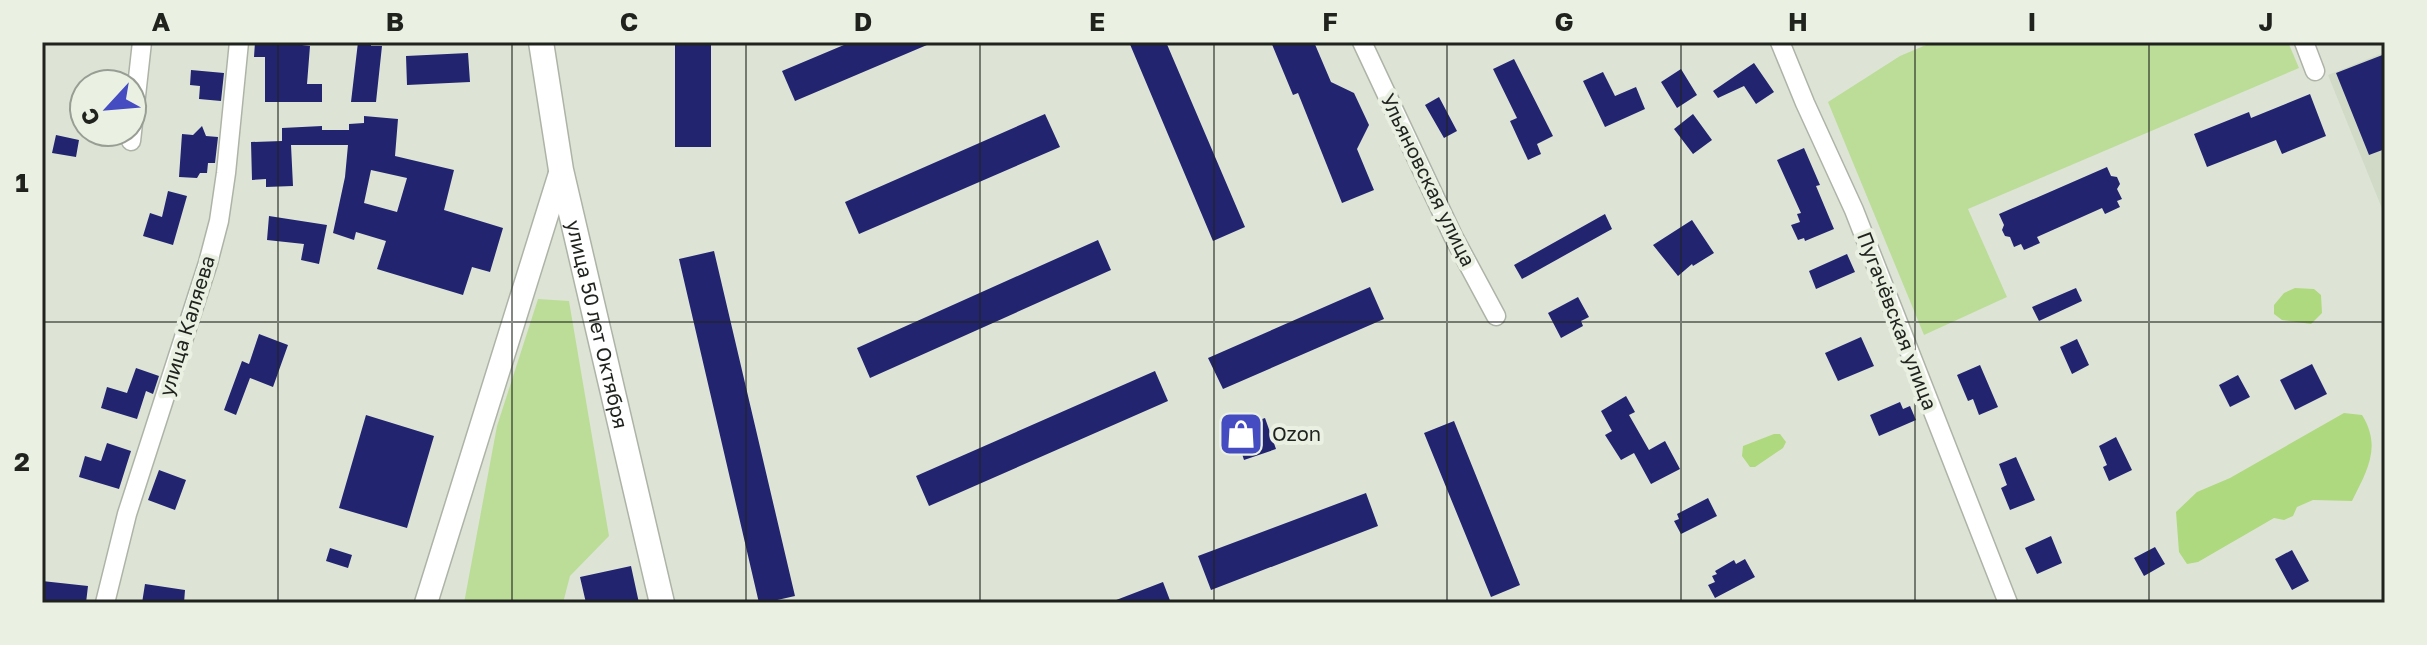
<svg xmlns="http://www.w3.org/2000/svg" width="2427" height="645" viewBox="0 0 2427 645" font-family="'Golos Text',sans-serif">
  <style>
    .built { fill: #d0dac6 }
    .green { fill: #bcdd98 }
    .water { fill: #afd97e }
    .building { fill: #222470; fill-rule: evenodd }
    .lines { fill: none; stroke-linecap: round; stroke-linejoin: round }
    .minor-casing { stroke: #adb4a7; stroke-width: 21 }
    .tertiary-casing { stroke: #adb4a7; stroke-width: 25 }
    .secondary-casing { stroke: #adb4a7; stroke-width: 27 }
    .minor { stroke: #fff; stroke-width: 18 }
    .tertiary { stroke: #fff; stroke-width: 22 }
    .secondary { stroke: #fff; stroke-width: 24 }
    .grid { fill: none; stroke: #1f221d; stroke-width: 2; stroke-opacity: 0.55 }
    .labels { text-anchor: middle; stroke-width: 8; stroke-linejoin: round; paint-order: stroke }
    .street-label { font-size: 20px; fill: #1f221d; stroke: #eaf1e3 }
    .poi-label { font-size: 20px; fill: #1f221d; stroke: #eaf1e3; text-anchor: start }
    .neatline { fill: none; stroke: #1f221d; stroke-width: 3 }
    .grid-label { font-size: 26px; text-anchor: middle; font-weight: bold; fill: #1f221d }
  </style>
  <rect width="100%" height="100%" fill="#dde4d6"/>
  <path class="built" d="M2385,52V224L2381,206L2328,75Z"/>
  <path class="green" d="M1933,42H2288L2299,68L1968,209L2007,297L1924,335L1828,102L1900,56Z
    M538,299L569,301L609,536L570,576L563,603H464L497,426Z"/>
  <path class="water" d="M2295,288L2314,289L2321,295L2322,313L2311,324L2282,320L2274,314V305L2284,293Z
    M2344,413L2362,415C2382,447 2367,471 2352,501L2313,500L2297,507L2293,516L2284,520L2274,518L2198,562L2187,564L2179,552L2176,512L2197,492L2230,478Z
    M1774,434H1780L1786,442L1783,448L1755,467H1750L1742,456L1743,446Z"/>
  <path class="building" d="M255,42H302V45L310,46L307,84H322V102H265V57H254Z
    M358,42H371V46H382L376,102H351Z
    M675,42H711V147H675Z
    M851,42H934L795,101L782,71Z
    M1129,42H1166L1245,227L1213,241Z
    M1271,42H1314L1331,82L1354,93L1369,125L1357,149L1374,190L1342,203L1298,93L1293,95Z
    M468,53L470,82L407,85L406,56Z
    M2385,54V149L2369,155L2336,73Z
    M1514,59L1553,136L1537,144L1541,154L1528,160L1510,121L1517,118L1493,69Z
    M1754,63L1774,92L1756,104L1744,86L1718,98L1713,91Z
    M1681,69L1697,95L1677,108L1661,82Z
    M191,70L224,73L221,101L199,99L200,86L190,85Z
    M1603,72L1615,96L1636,87L1645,109L1605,127L1583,81Z
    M2310,94L2326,136L2282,154L2276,140L2207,167L2194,134L2249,112L2251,118Z
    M1439,97L1457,131L1444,138L1425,105Z
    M1045,114L1060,147L859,234L845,202Z
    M1693,114L1712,140L1693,154L1674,129Z
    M364,116L398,119L395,156L454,170L444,210L503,228L490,272L472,267L463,295L377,269L386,241L356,232L354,240L333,233L345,177L348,145H291L293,186L266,187V179L252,180L251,142L282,141V128L322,126V130H349V124L364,123ZM371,170L407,178L397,212L364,203Z
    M202,126L206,136L218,137L215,163H208L207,173H200L197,178L179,177L182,134L193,135Z
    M56,135L79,140L76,157L52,153Z
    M1804,148L1820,185L1816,186L1834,229L1805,241L1804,238L1798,240L1791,225L1800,222L1797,214L1801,213L1777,160Z
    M2107,167L2111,176L2117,177L2120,184L2117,189L2122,199L2117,201L2120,207L2105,214L2102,208L2037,237L2040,243L2024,250L2021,244L2014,247L2010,237L2005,236L2002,230L2004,225L1999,214Z
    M168,191L187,196L173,245L143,236L150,213L162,217Z
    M1605,214L1612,229L1522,279L1514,265Z
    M269,216L327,225L319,264L301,260L304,244L267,240Z
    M1692,220L1714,253L1693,266L1692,264L1678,276L1653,245Z
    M1098,240L1111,270L870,378L857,348Z
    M714,251L795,596L764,603H759L679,259Z
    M1847,254L1855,272L1816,289L1809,271Z
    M1370,287L1384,319L1223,389L1208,358Z
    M2076,288L2082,301L2039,321L2032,307Z
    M1578,297L1589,317L1581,321L1583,326L1561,338L1548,313Z
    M259,334L288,345L273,387L250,378L236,415L224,410L242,361L249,364Z
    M1861,337L1874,366L1838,381L1825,353Z
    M2077,339L2089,365L2072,374L2060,347Z
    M2312,364L2327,394L2295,410L2280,380Z
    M1980,365L1998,407L1979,415L1973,399L1968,401L1957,375Z
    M136,368L159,376L153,394L146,391L137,419L101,408L107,387L127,393Z
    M1155,371L1168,401L929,506L916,476Z
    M2238,375L2250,397L2230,407L2219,385Z
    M1626,396L1635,412L1629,415L1649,450L1665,441L1680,469L1651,484L1634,453L1621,460L1605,435L1612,431L1601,411Z
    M1900,402L1903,409L1910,406L1916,420L1879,436L1870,415Z
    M366,415L434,436L407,528L339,508Z
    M1265,418L1276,449L1244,460L1234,429Z
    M1454,421L1520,585L1491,597L1424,433Z
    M2116,437L2132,470L2109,481L2103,467L2107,465L2099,446Z
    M107,443L131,451L119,489L79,477L85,456L101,461Z
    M2016,457L2035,500L2010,510L2001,488L2007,485L1999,464Z
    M159,470L186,480L175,510L148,500Z
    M1366,493L1378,526L1211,590L1198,556Z
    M1708,498L1717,516L1681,534L1674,521L1679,519L1677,514Z
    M2051,536L2062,563L2037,574L2025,548Z
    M2155,547L2165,564L2144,576L2134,558Z
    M330,548L352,555L348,568L326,561Z
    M2292,550L2309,581L2292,590L2275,559Z
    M1745,559L1755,577L1715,598L1708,585L1715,582L1712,576L1717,574L1715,571L1734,560L1736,564Z
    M631,566L639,603H586L580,577Z
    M42,581L88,586L86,603H42Z
    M1163,582L1171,603H1111V602Z
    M145,584L185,590L184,603H142Z"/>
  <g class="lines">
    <g class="minor-casing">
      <path id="minor" d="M1362,42L1453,236L1496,316
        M1780,42L1805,103L1854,210L2008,603
        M2304,42L2315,71
        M131,141L142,42
        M105,603L127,514L208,263L219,221L226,173L239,42"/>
    </g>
    <g class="tertiary-casing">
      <path id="tertiary" d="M426,603L561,170"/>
    </g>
    <g class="secondary-casing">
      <g id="secondary">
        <path id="s1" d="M541,42L561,170L662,603"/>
      </g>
    </g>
    <use href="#minor" class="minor"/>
    <use href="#tertiary" class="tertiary"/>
    <use href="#secondary" class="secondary"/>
  </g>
  <path class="grid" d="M278,42V603M512,42V603M746,42V603M980,42V603M1214,42V603M1447,42V603M1681,42V603M1915,42V603M2149,42V603M42,322H2385"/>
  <defs>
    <g id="shop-square" transform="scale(2.3)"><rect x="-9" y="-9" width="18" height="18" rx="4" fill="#454cc1" stroke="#eaf1e3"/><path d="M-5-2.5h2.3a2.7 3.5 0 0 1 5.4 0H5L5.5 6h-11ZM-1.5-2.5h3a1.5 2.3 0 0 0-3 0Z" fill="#fff"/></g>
  </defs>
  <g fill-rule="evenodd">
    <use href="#shop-square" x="1241" y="434"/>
  </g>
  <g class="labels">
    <g class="street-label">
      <text transform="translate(1428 180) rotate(64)" y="7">Ульяновская улица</text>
      <text transform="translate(1897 321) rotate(69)" y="7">Пугачёвская улица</text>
      <text dy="7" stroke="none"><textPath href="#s1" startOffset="288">улица 50 лет Октября</textPath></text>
      <text transform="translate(187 326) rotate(-73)" y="7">улица Каляева</text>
    </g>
    <g class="poi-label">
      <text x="1272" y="441">Ozon</text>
    </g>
  </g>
  <rect width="2427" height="645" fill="none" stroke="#eaf1e3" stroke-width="88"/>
  <g transform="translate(108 108) rotate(244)"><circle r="38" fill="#eaf1e3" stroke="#999e94" stroke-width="2"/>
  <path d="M0-6L14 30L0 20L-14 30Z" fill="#454cc1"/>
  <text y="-12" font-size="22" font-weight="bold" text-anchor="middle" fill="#1f221d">С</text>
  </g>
  <rect x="44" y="44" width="2339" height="557" class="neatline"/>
  <g class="grid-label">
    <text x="161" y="31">A</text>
    <text x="395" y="31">B</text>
    <text x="629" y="31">C</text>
    <text x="863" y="31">D</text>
    <text x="1097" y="31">E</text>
    <text x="1330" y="31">F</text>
    <text x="1564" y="31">G</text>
    <text x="1798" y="31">H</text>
    <text x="2032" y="31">I</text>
    <text x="2266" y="31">J</text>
    <text x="22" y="192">1</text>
    <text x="22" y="471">2</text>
  </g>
</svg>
